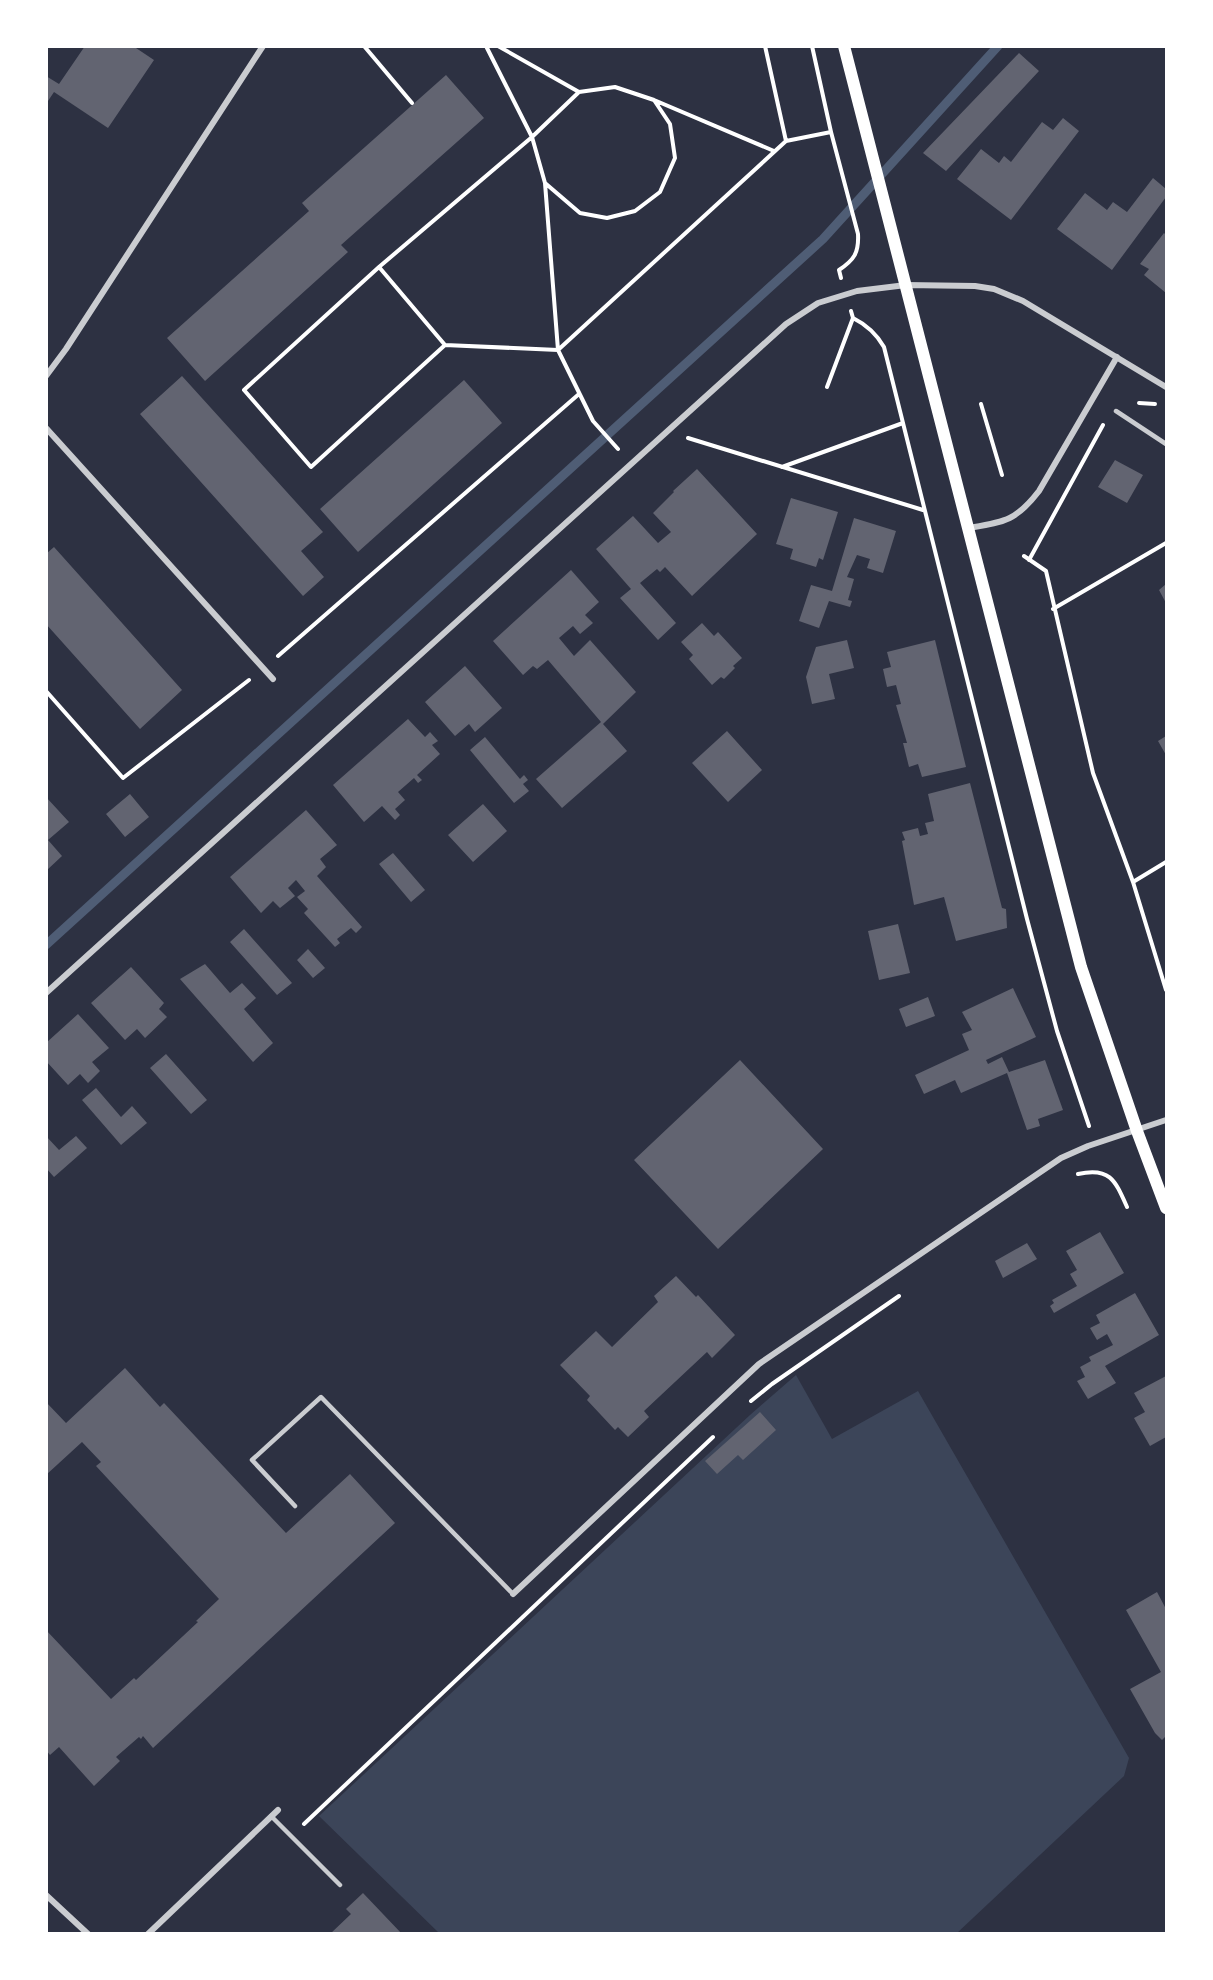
<svg xmlns="http://www.w3.org/2000/svg" width="1213" height="1980" viewBox="0 0 1213 1980" font-family="Figtree,sans-serif">
  <style>
    .green { fill: #3c4559 }
    .lines { fill: none; stroke-linecap: round; stroke-linejoin: round }
    .stream { stroke: #4f5d75; stroke-width: 9 }
    .building { fill: #626471 }
    .path { stroke: #fff; stroke-width: 4 }
    .service { stroke: #caccd0; stroke-width: 4.5 }
    .minor { stroke: #caccd0; stroke-width: 6 }
    .secondary { stroke: #fff; stroke-width: 12 }
  </style>
  <rect width="100%" height="100%" fill="#2d3142"/>
  <path class="green" d="M796,1375L832,1439L918,1391L1129,1758L1124,1776L957,1933H439L319,1816L750,1415Z"/>
  <g class="lines">
    <path class="stream" d="M46,945L823,239L998,46"/>
  </g>
  <path class="building" d="M85,46H133L154,60L108,128L54,92L46,104V76L59,84Z
    M1019,53L1039,71L946,171L923,153Z
    M446,75L484,118L341,245L348,252L205,381L167,338L309,211L302,203Z
    M1063,118L1079,131L1011,220L957,179L981,149L999,163L1004,156L1011,162L1042,122L1053,130Z
    M1153,178L1166,189V197L1112,270L1057,229L1085,193L1107,210L1113,202L1127,212Z
    M1164,233L1166,235V293L1144,275L1149,269L1140,264Z
    M182,376L323,532L301,551L324,577L303,596L140,414Z
    M464,380L502,423L358,552L320,509Z
    M1115,460L1143,475L1127,503L1098,487Z
    M697,469L757,534L692,596L665,567L660,572L657,569L640,583L676,623L658,640L620,598L631,589L596,549L633,516L658,543L671,532L653,513L674,492L673,491Z
    M791,498L838,512L823,560L819,558L816,567L790,559L793,549L776,544Z
    M854,518L896,531L883,573L867,568L870,559L857,555L847,577L854,579L848,600L852,601L850,607L829,601L819,628L799,621L811,585L832,591Z
    M54,547L182,690L140,729L46,624V554Z
    M571,570L599,602L585,615L593,623L580,634L573,626L559,638L574,656L590,640L636,692L603,724L627,751L562,808L536,779L601,722L548,660L537,669L533,666L523,675L493,641Z
    M1166,584V603L1159,590Z
    M702,623L714,636L718,632L742,658L733,666L735,668L724,679L721,677L712,685L689,659L693,655L681,642Z
    M847,640L854,668L829,674L835,699L812,704L806,677L816,647Z
    M935,640L966,767L922,777L918,764L909,767L903,743H907L896,705L901,704L896,685L887,687L883,669L891,667L887,652Z
    M465,666L502,708L475,732L469,724L455,736L425,702Z
    M408,719L425,737L430,732L438,741L432,745L440,754L417,775L422,780L418,783L414,778L398,792L405,800L395,809L400,815L395,820L382,806L364,822L333,785Z
    M727,731L762,770L728,802L692,763Z
    M1166,736V755L1158,741Z
    M485,737L520,779L524,775L528,780L523,784L529,791L514,803L470,750Z
    M970,783L1002,908L1006,909L1007,928L956,941L944,897L914,905L902,841L905,840L902,832L918,828L920,836L928,834L925,823L934,821L928,794Z
    M130,794L149,817L125,837L106,814Z
    M46,797L69,822L48,840L62,856L46,871Z
    M483,804L507,831L473,862L448,835Z
    M306,810L337,845L320,859L326,867L317,876L362,927L356,933L351,928L337,939L340,943L335,947L304,913L308,909L297,897L305,891L296,880L288,888L295,896L280,908L273,901L261,913L230,877Z
    M393,853L425,890L411,902L379,864Z
    M898,924L910,973L879,980L868,931Z
    M244,929L292,983L277,995L230,942Z
    M308,949L325,968L313,978L297,960Z
    M205,964L230,993L242,983L256,998L244,1009L273,1043L253,1062L180,979Z
    M131,967L164,1003L159,1009L167,1017L145,1038L137,1029L125,1040L91,1003Z
    M1013,988L1036,1037L986,1060L988,1064L1002,1057L1009,1072L1045,1060L1063,1110L1038,1119L1040,1126L1027,1130L1007,1073L961,1093L955,1080L924,1094L915,1075L969,1050L962,1034L972,1030L962,1012Z
    M928,997L935,1016L906,1027L899,1009Z
    M78,1014L109,1048L92,1062L100,1071L88,1083L80,1074L68,1085L46,1061V1043Z
    M166,1054L207,1100L191,1114L150,1068Z
    M740,1060L823,1149L718,1249L634,1160Z
    M96,1088L121,1117L132,1106L147,1123L121,1145L82,1100Z
    M46,1136L59,1150L76,1136L87,1148L54,1177L46,1168Z
    M1100,1232L1124,1273L1054,1313L1050,1306L1054,1303L1052,1300L1077,1286L1070,1274L1077,1270L1066,1251Z
    M1027,1243L1037,1259L1003,1278L995,1261Z
    M676,1276L696,1297L698,1295L735,1335L712,1358L707,1352L644,1411L649,1417L628,1437L618,1427L615,1430L587,1400L590,1396L560,1365L596,1331L612,1347L658,1302L654,1296Z
    M1135,1293L1159,1335L1105,1366L1116,1383L1088,1399L1077,1381L1085,1377L1080,1367L1091,1361L1089,1357L1113,1345L1107,1334L1097,1340L1090,1328L1100,1323L1096,1315Z
    M125,1368L160,1407L164,1403L286,1533L350,1474L395,1523L153,1748L143,1736L141,1739L139,1737L116,1757L120,1761L94,1786L59,1747L50,1755L46,1750V1630L111,1699L134,1678L136,1680L198,1622L196,1621L219,1599L96,1466L101,1462L82,1442L46,1475V1402L66,1423Z
    M1166,1376V1437L1150,1446L1134,1418L1145,1412L1134,1393Z
    M760,1412L776,1430L743,1460L738,1455L717,1474L705,1461Z
    M1157,1592L1166,1609V1736L1162,1740L1155,1733L1130,1689L1161,1672L1126,1610Z
    M363,1893L402,1934H330L351,1914L346,1909Z"/>
  <g class="lines">
    <path class="path" d="M364,46L412,103
      M498,46L579,92
      M765,46L786,141
      M812,46L831,132L858,234C859,253 854,260 839,270L841,278
      M654,100L670,124L675,158L660,192L635,211L607,218L580,213L545,183L532,137L579,92L615,87L654,100L774,151
      M545,183L558,350L786,141L831,132
      M379,267L532,137L486,46
      M851,311L853,318C867,325 876,333 884,347L1027,919L1057,1031L1089,1126
      M445,345L379,267L244,390L311,467L445,345L558,350L593,421L618,449
      M827,387L853,318
      M1139,403L1155,404
      M981,404L1002,475
      M688,438L923,510
      M782,467L903,423
      M1024,556L1046,571L1093,773L1133,882L1166,990
      M1029,560L1103,425
      M1053,609L1166,543
      M278,656L579,394
      M46,691L123,778L249,680
      M1133,882L1166,862
      M1078,1174C1110,1167 1115,1180 1127,1207
      M751,1401L772,1384L899,1296
      M304,1824L713,1437"/>
    <path class="service" d="M1116,411L1166,444
      M295,1506L252,1460L321,1397L513,1594
      M271,1816L340,1885"/>
    <path class="minor" d="M46,376L66,349L263,46
      M46,428L273,679
      M969,528C1004,522 1016,521 1039,491L1117,357
      M46,993L786,324L818,303L857,291L906,285L975,286L994,289L1023,301L1166,387
      M513,1594L759,1364L1061,1158L1088,1146L1166,1120
      M46,1895L88,1934
      M148,1934L278,1810"/>
    <path class="secondary" d="M844,46L1081,967L1137,1131L1166,1208"/>
  </g>
  <rect width="1213" height="1980" fill="none" stroke="#ffffff" stroke-width="96"/>
</svg>
